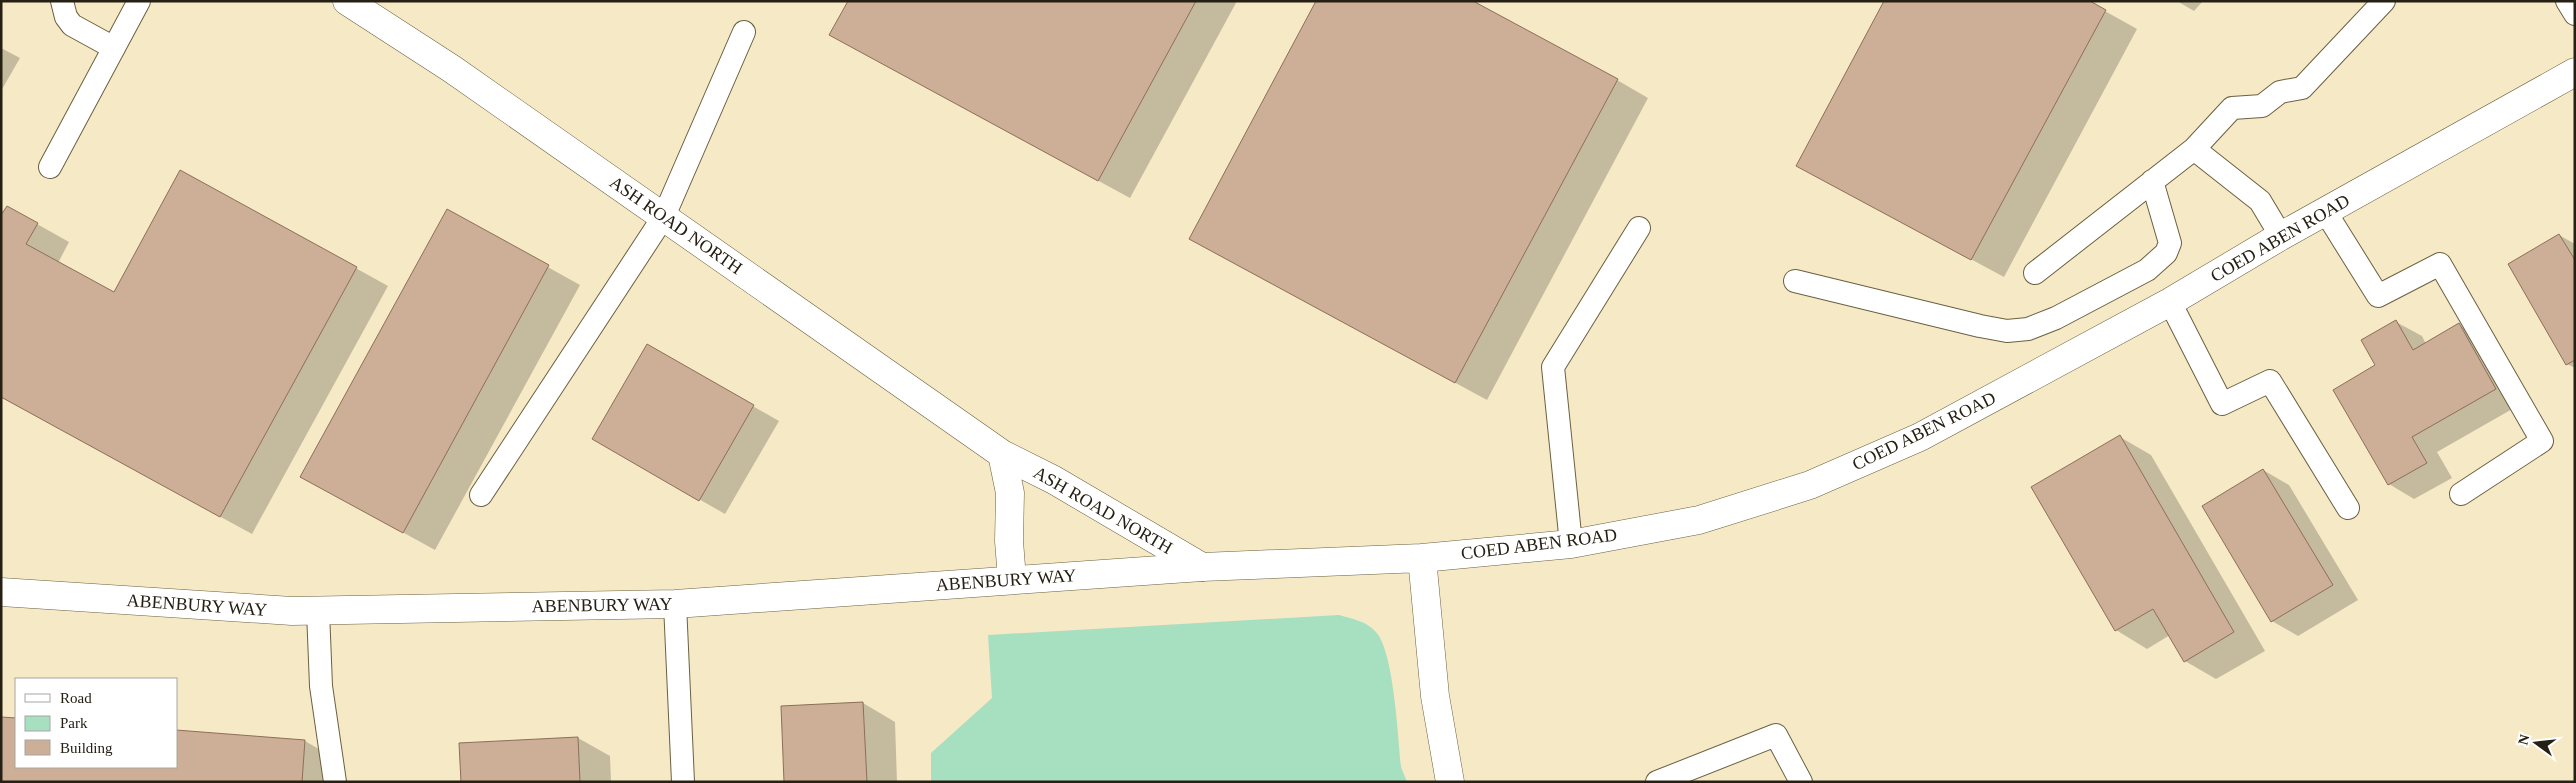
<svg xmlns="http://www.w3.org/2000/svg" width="2576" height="783" viewBox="0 0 2576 783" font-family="Georgia,serif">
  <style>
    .green { fill: #a7dfc1 }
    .shadow { fill: #0003 }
    .building { fill: #cdae97; stroke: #8c6f5a }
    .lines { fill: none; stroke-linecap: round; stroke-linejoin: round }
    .service-casing { stroke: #6b6041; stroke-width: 24 }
    .minor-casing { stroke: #6b6041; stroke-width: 29 }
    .tertiary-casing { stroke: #6b6041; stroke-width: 29 }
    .service { stroke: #fff; stroke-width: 22 }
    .minor { stroke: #fff; stroke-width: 28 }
    .tertiary { stroke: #fff; stroke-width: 28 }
    .labels { text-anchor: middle; stroke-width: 5; stroke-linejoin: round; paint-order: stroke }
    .street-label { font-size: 18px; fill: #252013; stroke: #fff }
  </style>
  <rect width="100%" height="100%" fill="#f6e9c5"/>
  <path class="green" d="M1339,615C1353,619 1366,621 1376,632C1394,652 1398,738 1401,767L1407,782H931V753L992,698L988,635Z"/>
  <path class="shadow" d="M849,1H1237L1130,198L863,53Z
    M2087,1L2137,29L2004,277L1798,166Z
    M2177,1H2203L2194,11Z
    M1,48L20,58L1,91Z
    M1617,80L1648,98L1487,400L1190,239Z
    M181,171L388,286L252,534L1,397V218L37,224L69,242L58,263L114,294Z
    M447,211L580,285L435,550L333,494Z
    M2559,235L2575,244V368L2567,364Z
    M2396,322L2422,336L2426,344L2459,325L2485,340L2521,404L2437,452L2452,478L2414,499L2389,484L2377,366Z
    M648,346L779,421L725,514L594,439Z
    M2120,437L2151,455L2265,651L2216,679L2185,661L2170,635L2147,649L2116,630Z
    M2263,470L2289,485L2358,600L2298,636L2272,621Z
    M863,703L895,722L897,782H785L782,707Z
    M1,718L16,719V767H176L305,741L336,759L334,782H1Z
    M578,738L610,756L611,782H462Z"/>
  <path class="building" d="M848,1H1196L1098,181L829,35Z
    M1316,1H1473L1618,79L1455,383L1189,239Z
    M1884,1H2090L2106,10L1971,260L1796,166Z
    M180,170L357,267L220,517L1,397V215L7,206L38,223L26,244L114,292Z
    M447,209L549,265L403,533L300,477Z
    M2559,234L2575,260V360L2566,365L2508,264Z
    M2396,320L2413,350L2459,323L2496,389L2412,437L2427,463L2388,485L2333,390L2375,365L2361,340Z
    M647,344L754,405L699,501L592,439Z
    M2120,435L2234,632L2184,662L2153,609L2115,631L2031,487Z
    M2263,469L2333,585L2271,622L2202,506Z
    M863,702L867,782H784L781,706Z
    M1,717L16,718V767H176V730L305,740L302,782H1Z
    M578,737L580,782H461L459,743Z"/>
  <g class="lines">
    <g class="service-casing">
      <path id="service" d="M62,1L66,17L72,25L114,48
        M2567,1L2575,14
        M2194,149L2232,108L2262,106L2280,92L2302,88L2384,1
        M50,167L139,1
        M2325,211L2378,296L2440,264L2542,441L2461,494
        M2035,273L2194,149L2260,201L2281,236
        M1795,281L1980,326L2007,331L2028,329L2056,318L2147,270L2166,253L2170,243L2152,181
        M2170,302L2222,404L2270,381L2348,508
        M481,495L664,216L744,32
        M1571,544L1553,367L1639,228
        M675,604L683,782
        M318,611L321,686L335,782
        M1657,782L1776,735L1801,782"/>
    </g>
    <g class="minor-casing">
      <path id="minor" d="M347,1L452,69L1002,454L1054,480L1202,567
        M1002,454L1010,493L1009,541L1012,579"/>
    </g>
    <g class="tertiary-casing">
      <path id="tertiary" d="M1422,558L1435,696L1450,782
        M1,592L292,611L675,604L1202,567L1422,558L1571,544L1699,520L1810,485L1920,437L2170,302L2281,236L2575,72"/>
    </g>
    <use href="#service" class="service"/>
    <use href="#minor" class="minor"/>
    <use href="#tertiary" class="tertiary"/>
  </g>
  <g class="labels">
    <g class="street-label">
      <text transform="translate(676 225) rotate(35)" y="6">ASH ROAD NORTH</text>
      <text transform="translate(2280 238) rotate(-30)" y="6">COED ABEN ROAD</text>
      <text transform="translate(1924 431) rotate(-26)" y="6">COED ABEN ROAD</text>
      <text transform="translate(1103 510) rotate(30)" y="6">ASH ROAD NORTH</text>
      <text transform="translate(1539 544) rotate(-7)" y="6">COED ABEN ROAD</text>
      <text transform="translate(1006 580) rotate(-4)" y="6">ABENBURY WAY</text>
      <text transform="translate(197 605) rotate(4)" y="6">ABENBURY WAY</text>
      <text transform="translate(602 605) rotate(-1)" y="6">ABENBURY WAY</text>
    </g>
  </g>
  <rect width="2576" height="783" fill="none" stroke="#252013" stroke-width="5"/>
  <rect x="15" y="678" width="162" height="90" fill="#ffffff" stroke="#a8a6a1"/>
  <rect x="25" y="694" width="25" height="8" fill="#ffffff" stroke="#a8a6a1"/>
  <text x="60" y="703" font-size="15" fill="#252013">Road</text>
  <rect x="25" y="716" width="25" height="15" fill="#a7dfc1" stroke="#a8a6a1"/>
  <text x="60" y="728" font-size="15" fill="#252013">Park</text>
  <rect x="25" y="740" width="25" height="15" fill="#cdae97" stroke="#a8a6a1"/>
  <text x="60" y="753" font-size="15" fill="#252013">Building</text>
  <g transform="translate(2536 743) rotate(285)" stroke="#ffffff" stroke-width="4" paint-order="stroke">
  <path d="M0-4L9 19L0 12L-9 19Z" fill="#252013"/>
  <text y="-8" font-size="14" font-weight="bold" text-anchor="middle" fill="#252013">N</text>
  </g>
</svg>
